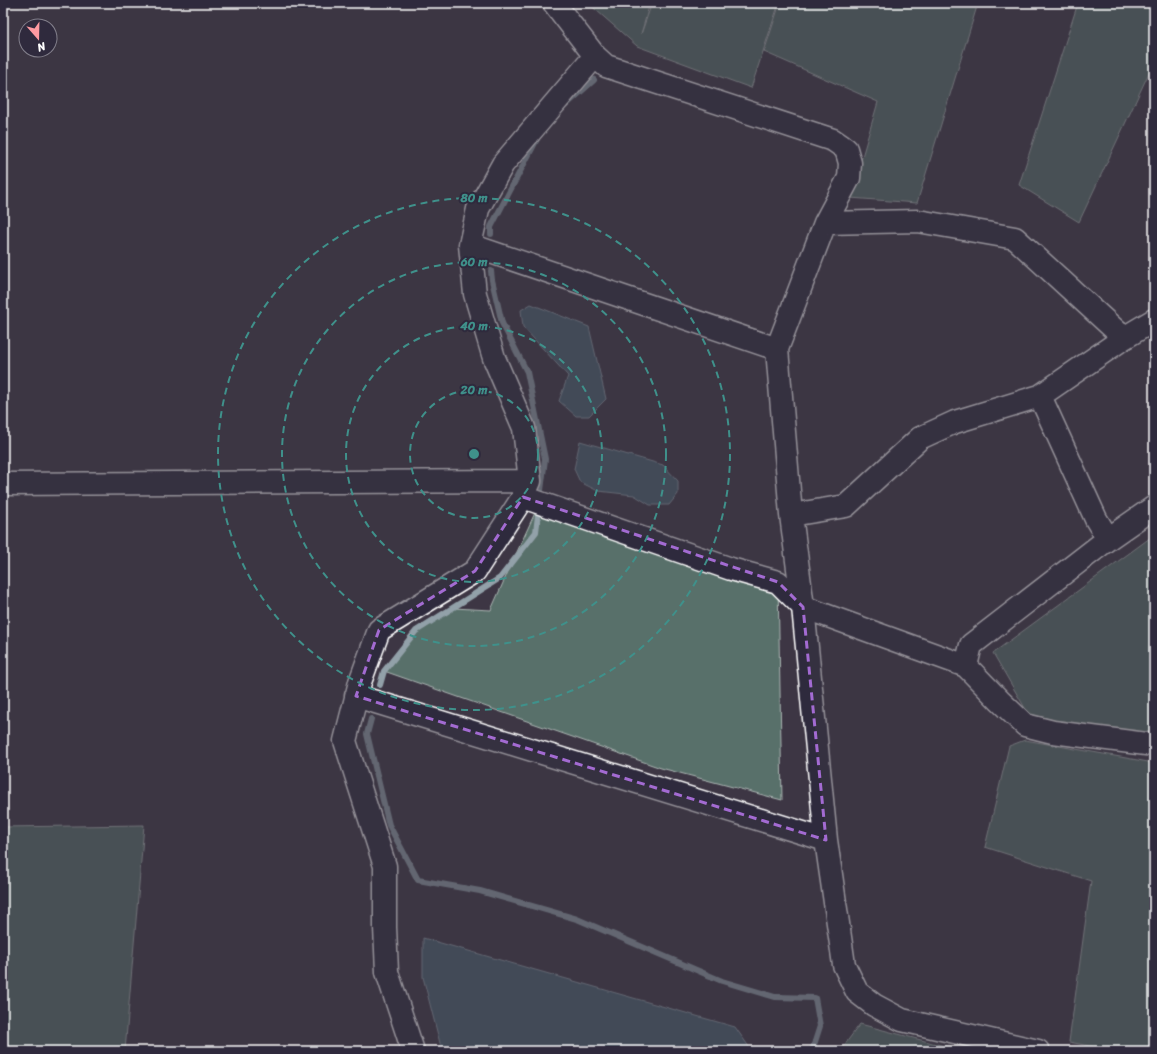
<svg xmlns="http://www.w3.org/2000/svg" width="1157" height="1054" viewBox="0 0 1157 1054" font-family="Sriracha,sans-serif">
  <style>
    .green { fill: #596f6a; stroke: #acb7b4 }
    .water { fill: #496270; stroke: #92a1a9 }
    .lines { fill: none; stroke-linecap: round; stroke-linejoin: round }
    .stream { stroke: #92a1a9; stroke-width: 6 }
    .minor-casing { stroke: #fff; stroke-width: 25 }
    .minor { stroke: #2f2a3d; stroke-width: 22 }
    .marked { fill: none; stroke: #a36bd2; stroke-width: 3; stroke-dasharray: 8 5; stroke-linejoin: round }
    .ring { fill: none; stroke: #3f918b; stroke-width: 2; stroke-dasharray: 7 5 }
    .centre { fill: #3f918b; stroke: #2f2a3d; stroke-width: 2 }
    .ring-label { font-size: 12px; text-anchor: middle; font-weight: bold; fill: #3f918b; stroke: #2f2a3d; stroke-width: 4; stroke-linejoin: round; paint-order: stroke }
  </style>
  <rect width="100%" height="100%" fill="#3d3644"/>
  <filter id="ink" filterUnits="userSpaceOnUse"><feTurbulence type="fractalNoise" baseFrequency=".025" numOctaves="2"/><feDisplacementMap in="SourceGraphic" scale="8" xChannelSelector="R" yChannelSelector="G"/><feConvolveMatrix kernelMatrix="1 2 1 2 8 2 1 2 1" color-interpolation-filters="sRGB"/></filter>
  <g filter="url(#ink)">
    <path class="green" d="M588,3H650L641,34L652,3H779L751,88L637,46Z
      M780,3H978L917,203L850,198L878,102L764,52Z
      M1078,3H1154V62L1079,222L1019,185Z
      M540,502L778,582L782,800L661,768L384,671L416,631L453,608L491,610L511,565Z
      M1154,535V738L1036,727L993,653Z
      M1025,740L1154,763V1051H1115L1069,1042L1091,881L985,847L1009,746Z
      M144,825L125,1051H3V827Z
      M860,1024L963,1051H840Z"/>
    <path class="water" d="M531,304L589,327L606,399L589,416H576L559,401L568,376L523,327L521,310Z
      M580,441L663,465L678,481V494L669,505H650L634,495L598,491L580,482L574,469Z
      M423,938L735,1027L752,1051H442L423,977Z"/>
    <g class="lines">
      <path class="stream" d="M566,105L594,80
        M491,234V227L537,139
        M491,271L492,280L502,323L527,372L545,459L540,498
        M380,685L384,671L416,631L500,578L536,532L539,507
        M371,719L367,734L389,825L418,880L480,891L577,919L722,981L775,997L815,998L820,1026L812,1051"/>
      <g class="minor-casing">
        <path id="minor" d="M595,56L606,66L833,140L846,149L850,163L849,178L825,223L777,349L791,515L803,607L826,840L844,965L857,992L874,1005L902,1020L1038,1051
          M825,223L918,221L1015,238L1124,338
          M470,245L777,349
          M1040,396L1096,519L1108,539
          M3,484L530,481
          M523,497L731,569L778,582L803,607L966,666L1000,701L1025,725L1053,732L1154,745
          M791,515L846,506L920,438L955,422L1040,396L1124,338L1154,320
          M966,666L971,645L1108,539L1154,507
          M356,696L826,840
          M413,1051L387,972L385,927V866L345,741L360,682L379,630L475,571L523,497L530,481L524,428L494,358L475,294L470,245L478,209L503,164L595,56L554,3"/>
      </g>
      <use href="#minor" class="minor"/>
    </g>
  </g>
  <path d="M0 0H1157V1054H0ZM523,497L778,582L803,607L826,840L356,696L379,630L475,571Z" fill="#3d3644" fill-opacity=".55" fill-rule="evenodd"/>
  <path class="marked" d="M523,497L778,582L803,607L826,840L356,696L379,630L475,571Z"/>
  <g class="ring">
    <circle cx="474" cy="454" r="64"/>
    <circle cx="474" cy="454" r="128"/>
    <circle cx="474" cy="454" r="192"/>
    <circle cx="474" cy="454" r="256"/>
  </g>
  <circle cx="474" cy="454" r="6" class="centre"/>
  <g class="ring-label">
    <text x="474" y="202">80 m</text>
    <text x="474" y="266">60 m</text>
    <text x="474" y="330">40 m</text>
    <text x="474" y="394">20 m</text>
  </g>
  <rect width="1157" height="1054" fill="none" stroke="#2f2a3d" stroke-width="16"/>
  <rect x="8" y="8" width="1141" height="1038" fill="none" stroke="#fff" stroke-width="1.5" filter="url(#ink)"/>
  <g transform="translate(38 38) rotate(160)"><circle r="19" fill="#2f2a3d" stroke="#827f8b"/>
  <path d="M0-3L7 15L0 10L-7 15Z" fill="#ff9aa2"/>
  <text y="-6" font-size="11" font-weight="bold" text-anchor="middle" fill="#ffffff">N</text>
  </g>
</svg>
